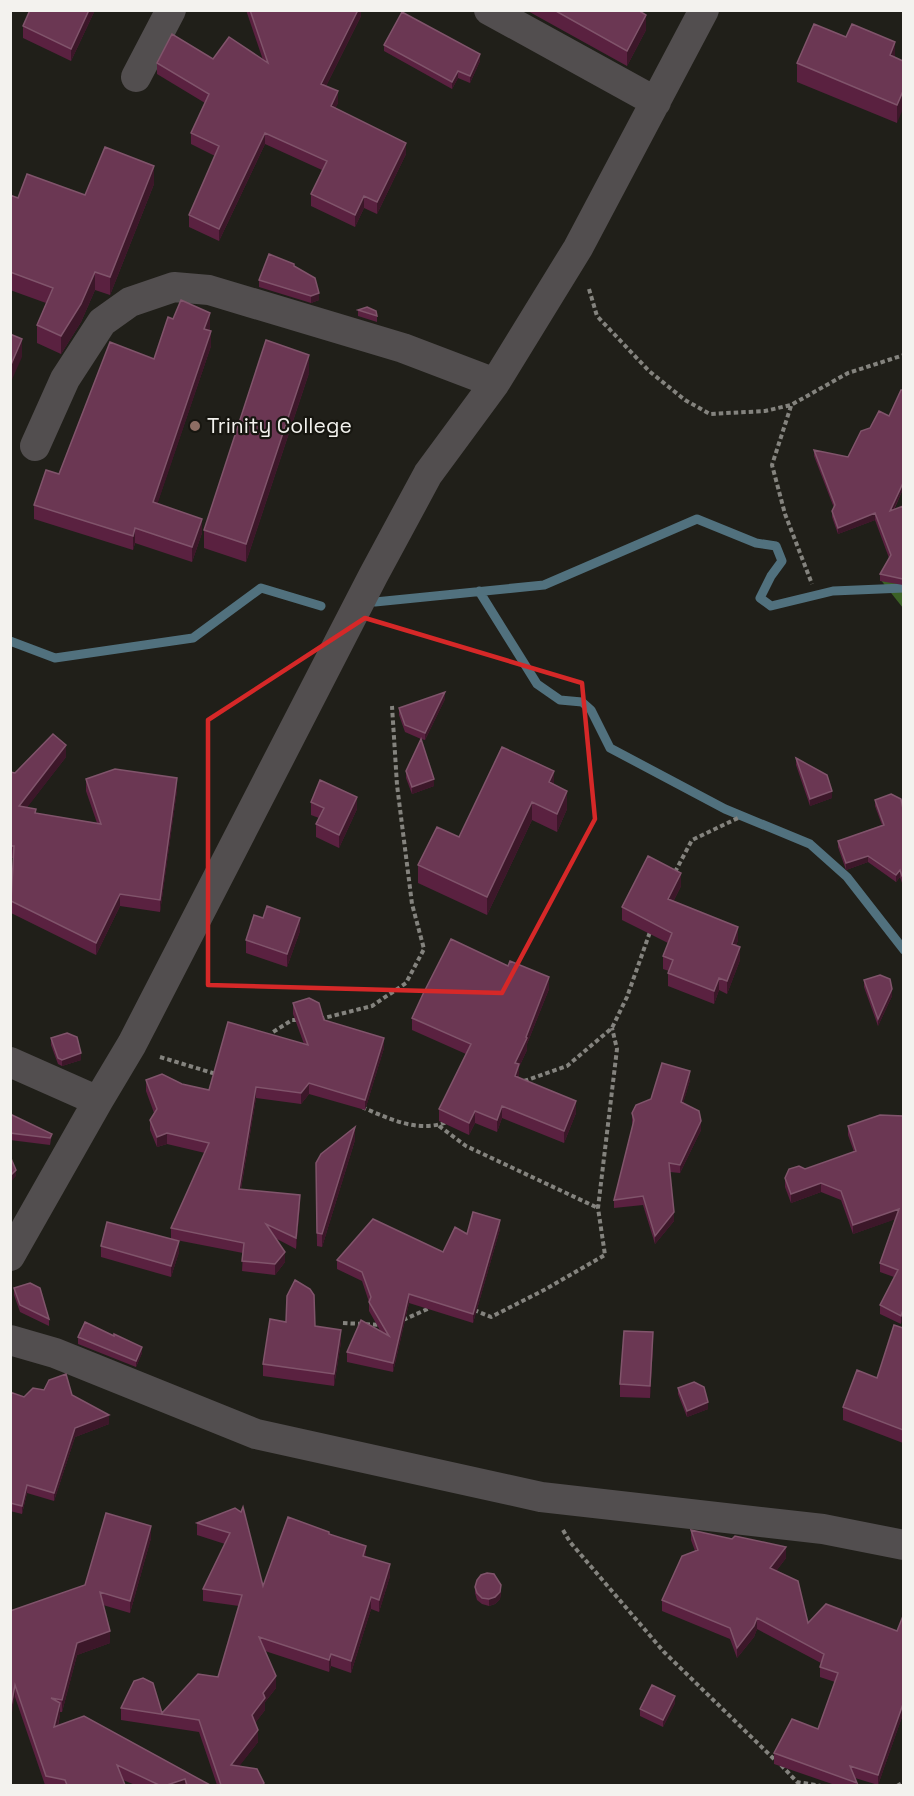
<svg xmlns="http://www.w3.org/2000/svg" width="914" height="1796" viewBox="0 0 914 1796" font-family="'Space Grotesk',sans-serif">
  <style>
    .forest { fill: #3b6126 }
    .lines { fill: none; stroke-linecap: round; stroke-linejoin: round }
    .stream { stroke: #51717e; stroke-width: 9 }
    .path { stroke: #84837e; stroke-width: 4; stroke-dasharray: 4.5 3; stroke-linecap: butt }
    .minor { stroke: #524e4f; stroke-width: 30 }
    .wall { fill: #5a2140 }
    .shaded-wall { fill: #3c1729 }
    .building { fill: #6b3753; stroke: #80546b; stroke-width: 1.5 }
    .marked { fill: none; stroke: #d62828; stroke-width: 4.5; stroke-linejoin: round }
    .education-dot { fill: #8d6e63; stroke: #171610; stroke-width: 2 }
    .labels { text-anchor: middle; stroke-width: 4.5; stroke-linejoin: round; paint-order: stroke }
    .poi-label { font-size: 21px; fill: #f3f2ee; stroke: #171610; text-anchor: start }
  </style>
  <rect width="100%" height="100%" fill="#201f19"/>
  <path class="forest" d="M903,576V608L880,579Z"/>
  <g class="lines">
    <path class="stream" d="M479,591L537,684L560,700L582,702L591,710L610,748L725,809L810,844L847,877L904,950
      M375,602L544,585L697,519L756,543L776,546L782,561L771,576L760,598L771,606L833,591L904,588
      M10,641L55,658L193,638L261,588L321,606"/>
    <path class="path" d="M589,289L597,316L649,371L685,400L710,414L765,411L791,405L848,373L904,355
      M791,406L772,465L785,514L812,584
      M675,872L692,840L738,818
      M320,1019L372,1006L406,983L424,949L412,904L397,785L392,706
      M271,1039L273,1032L292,1020H300
      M160,1057L216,1074
      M524,1081L567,1066L612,1028L627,997L650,932
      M362,1107C389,1119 418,1133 447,1122
      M439,1126L466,1146L598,1208
      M474,1310L491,1317L544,1290L605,1255L598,1208L617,1049L612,1028
      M403,1320L432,1307
      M343,1323L382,1325
      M563,1530L570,1542L664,1652L775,1760
      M781,1765L797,1782L821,1786
      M897,1786L904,1782"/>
    <path class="minor" d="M489,10L656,102
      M136,77L171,10
      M35,446L65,379L102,322L130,302L174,287L209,290L403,348L495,383
      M10,1062L98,1101
      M10,1256L98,1101L132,1044L373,576L428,474L495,383L578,248L704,10
      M10,1340L55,1353L256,1434L541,1497L823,1529L904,1545"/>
  </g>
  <path class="wall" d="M95,10L71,61L23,38V26Z
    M246,10H361V16L326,86L338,103L335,108L406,154L377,214L364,208L355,227L311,206V194L322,170L265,144L219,241L189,227V215L215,156L191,144V133L205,103L157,74V63L213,59L263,60Z
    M526,10H638L646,30L627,66Z
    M384,45L480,61L470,83L458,78L452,89L384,51Z
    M895,58L903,61L897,123L797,82V63Z
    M154,184L110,295L95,290L81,322L61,354L37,343V325L46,303L10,290V195L18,198L85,195Z
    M294,267L319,300L311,303L259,287V280Z
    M358,310L377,316V322L358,316Z
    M210,327L209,331L211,346L157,504L202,533L192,562L135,543L133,550L34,519V505L154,359Z
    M309,373L246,562L204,548V530Z
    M814,450L903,489L894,510L903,506V585L880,581V574L889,558L875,520L838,534L832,517V511L834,508L814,456Z
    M445,699L425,740L421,739L434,786L412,794L406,778V771L421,739L405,732L399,715V708Z
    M66,757L27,807L36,813L97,823L86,791V779L177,790L160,912L120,906L96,955L11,913L13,858H10V772L15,773Z
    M796,758L832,798L810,806L796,765Z
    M554,785L567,809L557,832L532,820L487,915L418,883V865L459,837Z
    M875,800L903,809L902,883L900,877L896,882L868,862L846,870L838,847V841L882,825L875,806Z
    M311,802L357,809L339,848L316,837V824L319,818L311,815Z
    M681,886L673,902L738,940L736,946L740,960L727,994L719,990L714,1004L668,986V973L669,971L663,969V956L668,943L622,920V907Z
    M300,931L287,967L246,953V940Z
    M864,980L892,996L878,1026L864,987Z
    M549,989L527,1044V1050L519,1067V1077L576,1113L564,1143L502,1118L497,1132L475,1123L469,1135L439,1121V1109L466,1054L412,1030V1018Z
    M293,1003L324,1020L384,1048L365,1110L309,1094L301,1104L256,1098L241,1189L300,1205L296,1249L277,1239L285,1262L275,1275L242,1271L243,1253L171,1239V1228L205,1153L167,1144L157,1147L150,1130V1120L154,1113L146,1091V1080L182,1084L209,1090L304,1044L293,1014Z
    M51,1038L81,1060L62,1066L58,1064L51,1045Z
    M690,1080L683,1103L701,1130L680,1173L670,1172L674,1221L655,1244L643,1205L614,1208V1200L633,1125L632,1122V1113L651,1099Z
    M10,1114L52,1134L50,1145L10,1140Z
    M903,1116L901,1324L880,1314V1305L894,1277L880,1272V1263L895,1219L853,1234L841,1200L821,1192L791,1203L785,1187V1178L854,1152L848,1135V1126Z
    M355,1140L322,1247L317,1246L316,1163Z
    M500,1229L473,1323L409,1303L393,1372L347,1362V1352L381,1332L369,1311V1302L362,1281L337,1269V1260L443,1252L467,1234Z
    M101,1246L179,1252L171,1277L101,1257Z
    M14,1288L49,1319V1326L20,1312L14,1295Z
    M286,1322L315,1326L341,1342L334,1386L263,1376V1364Z
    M903,1328V1443L843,1420V1407L877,1378Z
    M78,1337L142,1353L136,1367L78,1344Z
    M653,1345L650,1398L620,1397V1384Z
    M678,1388L708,1409L687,1417L678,1394Z
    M44,1390L72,1395L109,1424L75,1437L54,1501L27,1493L22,1514L10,1511V1392L24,1397Z
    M235,1508L263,1586L329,1534L366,1557L390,1576L379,1612L371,1609L351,1673L331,1666L329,1672L265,1651L276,1688L265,1702V1710L255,1723L258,1742L239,1766L264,1785H217L199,1732L121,1720V1708L162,1713L218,1677L239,1606L203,1601V1589L225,1544L197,1535V1523Z
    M691,1530L786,1558L776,1571L808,1623L903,1714L878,1785L855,1778L857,1785H835L774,1764V1753L818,1729L835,1682L820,1677V1667L821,1663L757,1629L754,1637L737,1658L730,1639L662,1611V1600L695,1551L691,1540Z
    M151,1538L130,1613L103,1605L110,1643L77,1655L62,1712H60V1715L58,1726L210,1785H135L123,1780L125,1785H45L15,1697L10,1611L85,1585Z
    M475,1587L501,1592L500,1599L495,1604L489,1606L482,1604L477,1600L475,1593Z
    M675,1703L663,1727L640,1716V1709Z"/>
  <path class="shaded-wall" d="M89,10H95L71,61V49Z
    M358,10H361V16L321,96V84Z
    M646,15V30L627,66V51Z
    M895,42V60L890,55Z
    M480,54V61L470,83V76Z
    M458,71V78L452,89V82Z
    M338,91V103L331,118V106Z
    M903,91V109L897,123V105Z
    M265,133V144L219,241V229Z
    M406,143V154L377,214V202Z
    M154,166V184L110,295V277Z
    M364,196V208L355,227V215Z
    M95,272V290L81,322L61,354V336Z
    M319,293V300L311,303V296Z
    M210,313V327L204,343V329Z
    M211,331V346L153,517V502Z
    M22,339V357L10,384V367Z
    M309,355V373L246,562V544Z
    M903,483V489L890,517V511Z
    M875,513V520L838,534V528Z
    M202,519V533L192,562V547Z
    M135,528V543L133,550V536Z
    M445,692V699L425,740V733Z
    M66,745V757L19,818V806Z
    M554,771V789L549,782Z
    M177,778V790L160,912V900Z
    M434,779V786L412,794V787Z
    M567,791V809L557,832V814Z
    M832,791V798L810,806V799Z
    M357,797V809L339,848V835Z
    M532,802V820L487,915V897Z
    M868,856V862L846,870V863Z
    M900,870V877L896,882V875Z
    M681,873V886L668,912V899Z
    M902,876H903V882L902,883Z
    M120,894V906L96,955V943Z
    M300,918V931L287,967V954Z
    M738,927V940L732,957V944Z
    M740,947V960L727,994V981Z
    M549,977V989L527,1044V1050L519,1067V1076L515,1088V1063Z
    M719,978V990L714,1004V991Z
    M892,989V996L878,1026V1019Z
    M384,1038V1048L365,1110V1100Z
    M81,1053V1060L62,1066V1060Z
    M690,1071V1080L681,1111V1102Z
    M309,1083V1094L301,1104V1093Z
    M256,1087V1098L239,1199V1189Z
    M576,1101V1113L564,1143V1131Z
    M502,1106V1118L497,1132V1120Z
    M475,1111V1123L469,1135V1123Z
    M701,1121V1130L680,1173V1165Z
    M355,1127V1140L322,1247V1234Z
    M167,1133V1144L157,1147V1137Z
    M16,1170V1176L10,1183V1176Z
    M821,1183V1192L791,1203V1194Z
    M300,1195V1205L296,1249V1238Z
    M899,1209V1218L853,1234V1225Z
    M674,1212V1221L655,1244V1236Z
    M500,1220V1229L473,1323V1314Z
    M179,1241V1252L171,1277V1266Z
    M285,1252V1262L275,1275V1264Z
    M409,1294V1303L393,1372V1363Z
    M903,1310V1319L901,1324V1316Z
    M341,1330V1342L334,1386V1374Z
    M653,1332V1345L650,1398V1386Z
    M142,1347V1353L136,1367V1361Z
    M708,1402V1409L687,1417V1411Z
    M109,1415V1424L75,1437L54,1501V1493L75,1428Z
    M27,1485V1493L22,1514V1506Z
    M151,1526V1538L130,1613V1601Z
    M366,1546V1558L363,1556Z
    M786,1547V1558L770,1579V1568Z
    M390,1564V1576L379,1612V1600Z
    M501,1585V1592L500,1599L495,1604L489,1606V1599Z
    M371,1597V1609L351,1673V1661Z
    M757,1618V1629L754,1637L737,1658V1648Z
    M110,1631V1643L77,1655L62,1712V1700L77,1643Z
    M331,1654V1666L329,1672V1660Z
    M276,1676V1688L265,1702V1710L252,1727V1715L263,1693Z
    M15,1685V1697L10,1723V1711Z
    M675,1696V1703L663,1727V1720Z
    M60,1703V1715L54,1739V1727Z
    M903,1704V1714L878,1785V1775Z
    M258,1730V1742L231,1777V1765Z
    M185,1779V1785H167Z"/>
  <path class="building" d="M30,10H89L71,49L23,26Z
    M250,10H358L321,84L338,91L331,106L406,143L377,202L364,196L355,215L311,194L327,161L265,133L219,229L189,215L219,146L191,133L209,94L157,63L172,34L213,59L229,37L268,63Z
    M554,10H638L646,15L627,51Z
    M402,12L480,54L470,76L458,71L452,82L384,45Z
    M814,24L846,37L852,24L895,42L890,55L903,61V91L897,105L797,63Z
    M105,147L154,166L110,277L95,272L81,304L61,336L37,325L53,288L10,272V195L18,198L27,174L85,195Z
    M269,254L294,264V266L315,278L319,293L311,296L259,280Z
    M181,300L210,313L204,329L211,331L153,502L202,519L192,547L135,528L133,536L34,505L46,470L59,474L110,342L154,359L168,317L173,319Z
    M367,307L376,311L377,316L358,310Z
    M10,334L22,339L10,367Z
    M266,340L309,355L246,544L204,530Z
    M901,390H903V483L890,511L903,506V579L880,574L891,555L875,513L838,528L832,511L835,505L814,450L848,457L861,431L870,428L879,411L889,416Z
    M445,692L425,733L405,725L399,708Z
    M53,734L66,745L19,806L36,809L35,813L101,824L86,779L115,769L177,778L160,900L120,894L96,943L11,901L14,846H10V772L15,773Z
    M421,739L434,779L412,787L406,771Z
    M502,747L554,771L549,782L567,791L557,814L532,802L487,897L418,865L437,827L459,837Z
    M796,758L827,775L832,791L810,799Z
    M320,780L357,797L339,835L316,824L324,808L311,802Z
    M891,794L901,799L903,809V876H902L900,870L896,875L868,856L846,863L838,841L884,825L875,800Z
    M648,856L681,873L668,899L738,927L732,944L740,947L727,981L719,978L714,991L668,973L673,960L663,956L672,933L622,907Z
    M267,906L300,918L287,954L246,940L254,915L263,918Z
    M451,939L508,966L510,961L549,977L526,1037L527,1038L515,1063L519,1064L515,1076L576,1101L564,1131L502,1106L497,1120L475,1111L469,1123L439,1109L471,1044L412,1018L423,994Z
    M880,975L890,979L892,989L878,1019L864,980Z
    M309,998L319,1003L324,1020L384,1038L365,1100L309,1083L301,1093L256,1087L239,1189L300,1195L296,1238L266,1224L285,1252L275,1264L242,1261L244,1243L171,1228L209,1143L167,1133L157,1137L150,1120L157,1109L146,1080L162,1074L182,1084L209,1090L228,1022L308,1045L293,1003Z
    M67,1033L77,1037L81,1053L62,1060L58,1058L51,1038Z
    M662,1063L690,1071L681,1102L699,1111L701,1121L680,1165L669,1163L674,1212L655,1236L643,1196L614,1200L634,1120L632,1113L636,1105L651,1099Z
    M10,1114L52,1134L50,1138L10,1133Z
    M880,1115L903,1116V1310L901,1316L880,1305L898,1270L880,1263L899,1209L853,1225L841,1191L821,1183L791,1194L785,1178L789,1169L799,1166L805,1169L856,1151L848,1126Z
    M355,1127L322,1234L317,1233L316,1163L321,1154Z
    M10,1156L16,1170L10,1176Z
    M473,1212L500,1220L473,1314L409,1294L393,1363L347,1352L361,1320L389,1336L369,1302L371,1297L362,1272L337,1260L373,1219L443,1252L455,1227L467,1234Z
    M107,1222L179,1241L171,1266L101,1246Z
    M295,1280L310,1289L314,1295L315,1326L341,1330L334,1374L263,1364L270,1319L286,1322L287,1296Z
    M30,1283L40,1288L49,1319L20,1305L14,1288Z
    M85,1322L114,1336V1334L142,1347L136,1361L78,1337Z
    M894,1325L903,1328V1430L843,1407L857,1370L877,1378Z
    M624,1331L653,1332L650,1386L620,1384Z
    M66,1374L72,1395L109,1415L75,1428L54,1493L27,1485L22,1506L10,1503V1392L24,1397L33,1388L44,1390L49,1380Z
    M694,1382L704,1387L708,1402L687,1411L678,1388Z
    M243,1507L263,1586L288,1517L329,1532V1534L366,1546L363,1556L390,1564L379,1600L371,1597L351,1661L331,1654L329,1660L259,1637L276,1676L263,1693L265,1698L252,1715L258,1730L231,1765L257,1769L264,1783L263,1785H221L199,1720L121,1708L134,1681L143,1678L153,1683L162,1713L198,1674L218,1677L242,1595L203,1589L230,1533L197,1523L235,1508L241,1512Z
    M106,1513L151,1526L130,1601L100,1592L110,1631L77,1643L62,1700L51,1698L60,1703L54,1727L84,1716L210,1785H187L185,1779L167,1785H159L117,1765L125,1785H67L65,1780L46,1776L15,1685L10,1711V1611L85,1585Z
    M691,1530L732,1539L735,1536L786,1547L770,1568L798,1581L808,1623L826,1604L897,1631L903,1616V1704L878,1775L850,1766L857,1783L774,1753L792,1719L818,1729L838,1673L820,1667L824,1654L757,1618L754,1626L737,1648L730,1628L662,1600L682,1556L698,1550Z
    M487,1573L494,1574L501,1585L500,1592L495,1597L489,1599L482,1598L477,1593L475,1587L477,1580L481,1575Z
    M652,1685L675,1696L663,1720L640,1709Z"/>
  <path class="marked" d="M365,618L582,683L595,819L502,993L208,985V720Z"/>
  <circle class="education-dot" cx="195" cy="426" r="6"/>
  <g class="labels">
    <g class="poi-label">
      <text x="207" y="433">Trinity College</text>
    </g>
  </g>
  <rect width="914" height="1796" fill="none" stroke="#f3f2ee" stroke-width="24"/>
</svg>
